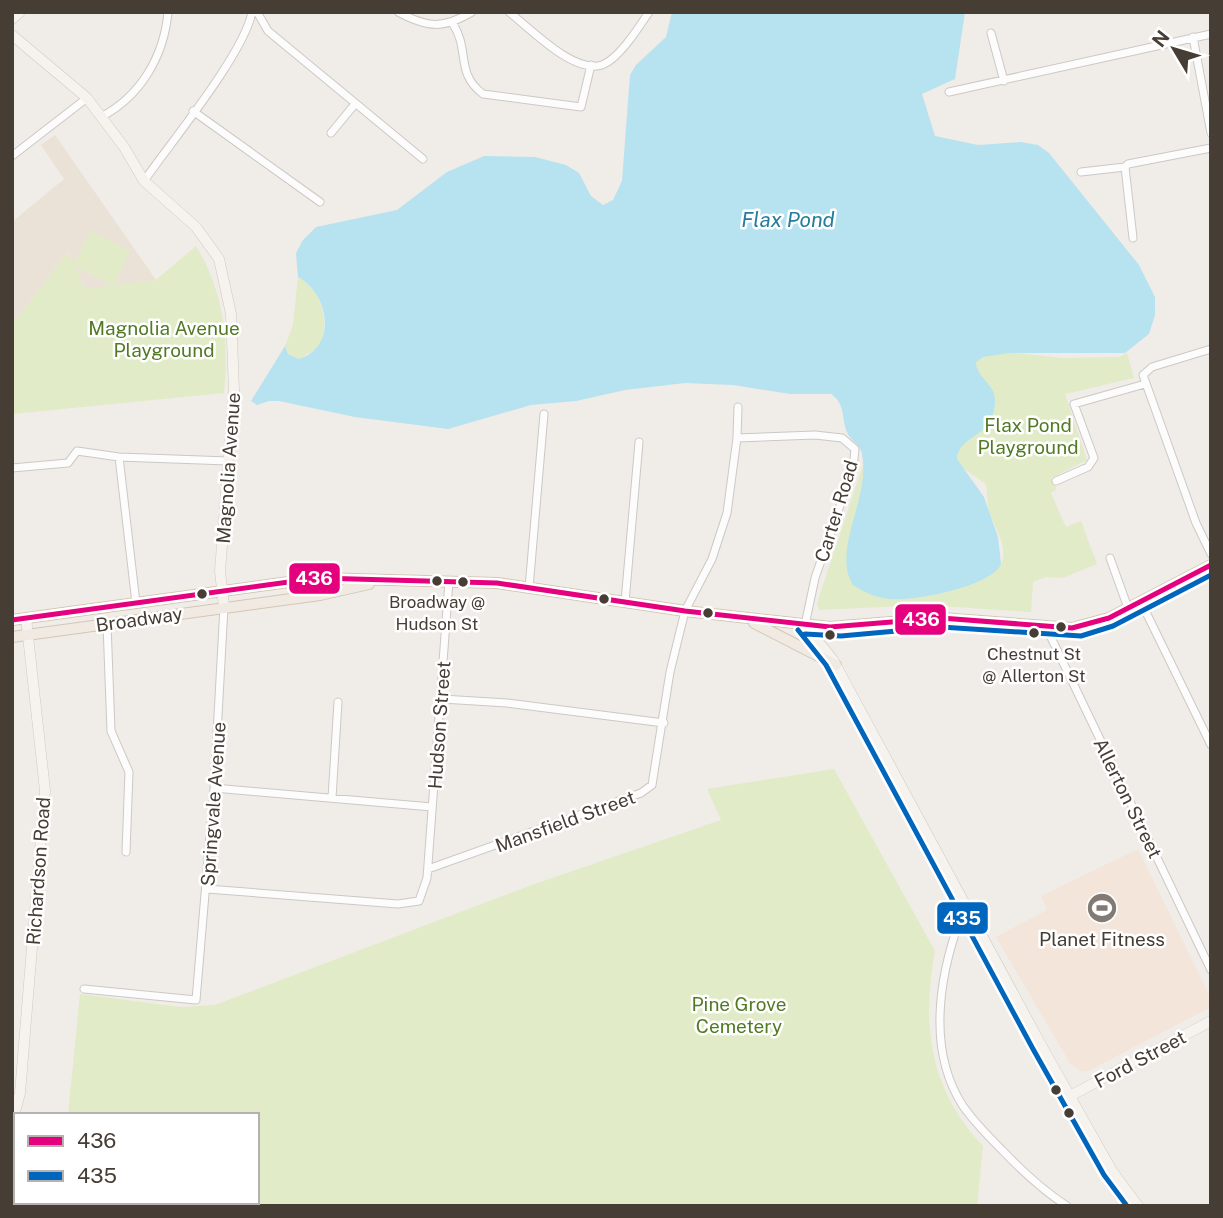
<svg xmlns="http://www.w3.org/2000/svg" width="1223" height="1218" viewBox="0 0 1223 1218" font-family="'Public Sans',sans-serif">
  <style>
    .commercial { fill: #f3e5da }
    .education { fill: #ebe2d7 }
    .green { fill: #e2ebc7; fill-rule: evenodd }
    .water { fill: #b7e2f0 }
    .lines { fill: none; stroke-linecap: round; stroke-linejoin: round }
    .street-casing { stroke: #cdc8c4; stroke-width: 9 }
    .secondary-casing { stroke: #d1cac0; stroke-width: 11 }
    .primary-casing { stroke: #d3c6b5; stroke-width: 12 }
    .street { stroke: #fdfcfc; stroke-width: 7 }
    .secondary { stroke: #f6f3ee; stroke-width: 10 }
    .primary { stroke: #f1eae3; stroke-width: 10 }
    .bus-1-casing { stroke: #fff; stroke-width: 10 }
    .bus-2-casing { stroke: #fff; stroke-width: 10 }
    .bus-1 { stroke: #e5007d; stroke-width: 5 }
    .bus-2 { stroke: #0065bd; stroke-width: 5 }
    .bus-dot { fill: #463d35; stroke: #fff; stroke-width: 2.5 }
    .labels { text-anchor: middle; stroke-width: 5; stroke-linejoin: round; paint-order: stroke }
    .bus-label { font-size: 17px; fill: #463d35; stroke: #fff }
    .park-label { font-size: 19px; fill: #527a25; stroke: #fff }
    .street-label { font-size: 19px; fill: #463d35; stroke: #fff }
    .poi-label { font-size: 19px; fill: #463d35; stroke: #fff }
    .water-label { font-size: 21px; font-style: italic; fill: #257d9d; stroke: #fff }
    .line-badge { stroke: #fff; stroke-width: 2.5 }
    .badge-label { font-size: 19px; text-anchor: middle; font-weight: bold; fill: #fff }
  </style>
  <rect width="100%" height="100%" fill="#f0ece8"/>
  <path class="commercial" d="M1138,849L1211,999V1007L1088,1071H1081L1070,1063L996,937L1047,910L1041,896Z"/>
  <path class="education" d="M55,135L156,280L84,290L68,252L12,325V222L64,179L41,145Z"/>
  <path class="green" d="M91,231L130,251L114,285L156,280L196,246C224,292 229,340 224,393L12,414V325L68,252L74,265ZM75,266L112,285H113L84,289Z
    M298,277C324,291 329,321 320,347L299,359L288,354L285,346L293,325Z
    M1009,352L1063,358L1119,357L1127,353L1134,378L1065,394L1087,460L1051,478L1057,489L1051,493L1066,527L1081,521L1097,564L1062,578L1046,577L1033,582L1031,612L925,605L819,610L817,603L863,465L1001,563C1010,546 991,524 988,506C987,499 987,491 986,484L957,464V456L979,380L972,355Z
    M834,769L935,951C921,1026 930,1090 983,1146L977,1206H61L62,1202H257V1115H68L80,994L180,1007L215,1005L532,885L721,820L707,789Z"/>
  <path class="water" d="M672,12H965L955,79L922,94L935,136L978,145L1021,142L1038,145L1049,153L1139,265L1155,297V315L1149,334L1125,353H1009L983,357L976,362C976,377 996,385 995,401C994,439 959,434 957,459L984,497L998,537L1001,564C992,587 906,604 883,598C872,596 862,591 853,585C831,550 871,498 862,454C860,443 849,440 847,432C841,418 846,404 831,394H790L733,385L685,383L625,390L576,401L531,405L448,429L355,417L279,401H269L257,405L251,401L285,346L288,354L299,359C338,347 329,293 298,277L296,253L303,240L316,227L397,210L447,172L484,156L535,157L566,165L579,173L591,196L603,205L613,200L622,181L630,75L636,65L666,37Z"/>
  <g class="lines">
    <g class="street-casing">
      <path id="street" d="M257,12L268,31L423,159
        M398,12C428,28 443,29 472,12
        M509,12C530,28 573,74 602,65C619,59 639,27 649,12
        M453,24C470,50 455,73 483,94L581,107L591,65
        M991,33L1004,81
        M1193,37L1211,133
        M949,92L1211,34
        M193,111L320,202
        M101,117C141,96 164,56 168,12
        M331,133L355,104
        M12,156L87,98
        M1125,167L1133,238
        M1081,172L1125,167L1128,164L1211,148
        M144,181C171,142 244,54 252,12
        M1211,349L1152,367L1143,375L1196,523L1211,554
        M737,438L738,407
        M119,457L136,603
        M12,468L68,463L77,451L119,457L228,461
        M1056,481L1088,467L1094,458L1074,404L1145,384
        M1110,558L1128,608
        M529,588L544,414
        M625,602L639,442
        M1141,602L1211,745
        M107,624L111,731L129,772L126,852
        M1046,627L1211,970
        M442,699L507,703L664,723
        M214,788L432,807
        M332,798L338,702
        M428,869L641,793L652,785L670,672L685,611L712,559L727,513L737,438L815,435L842,438L855,449L853,468L815,578L805,625
        M207,889L398,904L419,901L427,878L449,581
        M966,904C941,965 924,1046 963,1106C974,1122 988,1136 1002,1150C1022,1171 1042,1190 1067,1206
        M84,989L196,1000L214,788L224,607"/>
    </g>
    <g class="secondary-casing">
      <path id="secondary" d="M12,19L20,12
        M12,35L87,98L124,147L144,181L196,227L219,259L231,314L234,391L220,571L224,607
        M805,625L833,660L1041,1045L1112,1171L1138,1206
        M1070,1096L1211,1021
        M12,1123L20,1093L45,790L26,618"/>
    </g>
    <g class="primary-casing">
      <path id="primary" d="M12,620L318,578L497,583L685,611L830,627L941,618L1072,628L1109,618L1211,565
        M754,623L836,665
        M12,637L320,595L369,584"/>
    </g>
    <use href="#street" class="street"/>
    <use href="#secondary" class="secondary"/>
    <use href="#primary" class="primary"/>
    <g class="bus-1-casing">
      <path id="bus-1" d="M12,620L318,578L497,583L685,611L830,627L941,618L1072,628L1109,618L1211,565"/>
    </g>
    <g class="bus-2-casing">
      <path id="bus-2" d="M798,630L826,665L1033,1049L1104,1175L1127,1206
        M805,634L841,636L941,627L1081,636L1113,626L1211,575"/>
    </g>
    <use href="#bus-1" class="bus-1"/>
    <use href="#bus-2" class="bus-2"/>
  </g>
  <defs>
    <g id="stadium-disc" transform="scale(1.575)"><circle r="9.5" fill="#827a74" stroke="#fff"/><path d="M0-5a6.5 5 0 1 0 0 10a6.5 5 0 1 0 0-10ZM-3.5-1.8h7v3.6h-7Z" fill="#fff"/></g>
  </defs>
  <g fill-rule="evenodd">
    <use href="#stadium-disc" x="1102" y="908"/>
  </g>
  <g class="bus-dot">
    <circle cx="437" cy="581" r="6"/>
    <circle cx="463" cy="582" r="6"/>
    <circle cx="202" cy="594" r="6"/>
    <circle cx="604" cy="599" r="6"/>
    <circle cx="708" cy="613" r="6"/>
    <circle cx="1061" cy="627" r="6"/>
    <circle cx="1034" cy="633" r="6"/>
    <circle cx="830" cy="635" r="6"/>
    <circle cx="1056" cy="1090" r="6"/>
    <circle cx="1069" cy="1113" r="6"/>
  </g>
  <g class="labels">
    <g class="bus-label">
      <text x="437" y="608">Broadway @<tspan x="437" dy="22">Hudson St</tspan></text>
      <text x="1034" y="660">Chestnut St<tspan x="1034" dy="22">@ Allerton St</tspan></text>
    </g>
    <g class="park-label">
      <text x="164" y="335">Magnolia Avenue<tspan x="164" dy="22">Playground</tspan></text>
      <text x="1028" y="432">Flax Pond<tspan x="1028" dy="22">Playground</tspan></text>
      <text x="739" y="1011">Pine Grove<tspan x="739" dy="22">Cemetery</tspan></text>
    </g>
    <g class="street-label">
      <text transform="translate(228 468) rotate(-86)" y="7">Magnolia Avenue</text>
      <text transform="translate(836 511) rotate(-73)" y="7">Carter Road</text>
      <text transform="translate(139 619) rotate(-8)" y="7">Broadway</text>
      <text transform="translate(439 725) rotate(-86)" y="7">Hudson Street</text>
      <text transform="translate(1128 798) rotate(64)" y="7">Allerton Street</text>
      <text transform="translate(213 804) rotate(-86)" y="7">Springvale Avenue</text>
      <text transform="translate(565 821) rotate(-20)" y="7">Mansfield Street</text>
      <text transform="translate(38 871) rotate(-86)" y="7">Richardson Road</text>
      <text transform="translate(1140 1059) rotate(-28)" y="7">Ford Street</text>
    </g>
    <g class="poi-label">
      <text x="1102" y="946">Planet Fitness</text>
    </g>
    <g class="water-label">
      <text x="788" y="227">Flax Pond</text>
    </g>
  </g>
  <g class="line-badge">
    <rect x="288" y="562" width="53" height="33" rx="7" fill="#e5007d"/>
    <rect x="894" y="603" width="53" height="33" rx="7" fill="#e5007d"/>
    <rect x="936" y="901" width="53" height="34" rx="7" fill="#0065bd"/>
  </g>
  <g class="badge-label">
    <text x="314" y="585">436</text>
    <text x="921" y="626">436</text>
    <text x="962" y="925">435</text>
  </g>
  <rect width="1223" height="1218" fill="none" stroke="#463d35" stroke-width="28"/>
  <rect x="14" y="1113" width="245" height="91" fill="#ffffff" stroke="#b5b1ae" stroke-width="2"/>
  <rect x="28" y="1136" width="35" height="10" fill="#e5007d" stroke="#b5b1ae" stroke-width="2"/>
  <text x="77" y="1148" font-size="21" fill="#463d35">436</text>
  <rect x="28" y="1171" width="35" height="10" fill="#0065bd" stroke="#b5b1ae" stroke-width="2"/>
  <text x="77" y="1183" font-size="21" fill="#463d35">435</text>
  <g transform="translate(1174 49) rotate(308)" stroke="#ffffff" stroke-width="5" paint-order="stroke">
  <path d="M0-5L12 26L0 18L-12 26Z" fill="#463d35"/>
  <text y="-10" font-size="19" font-weight="bold" text-anchor="middle" fill="#463d35">N</text>
  </g>
</svg>
